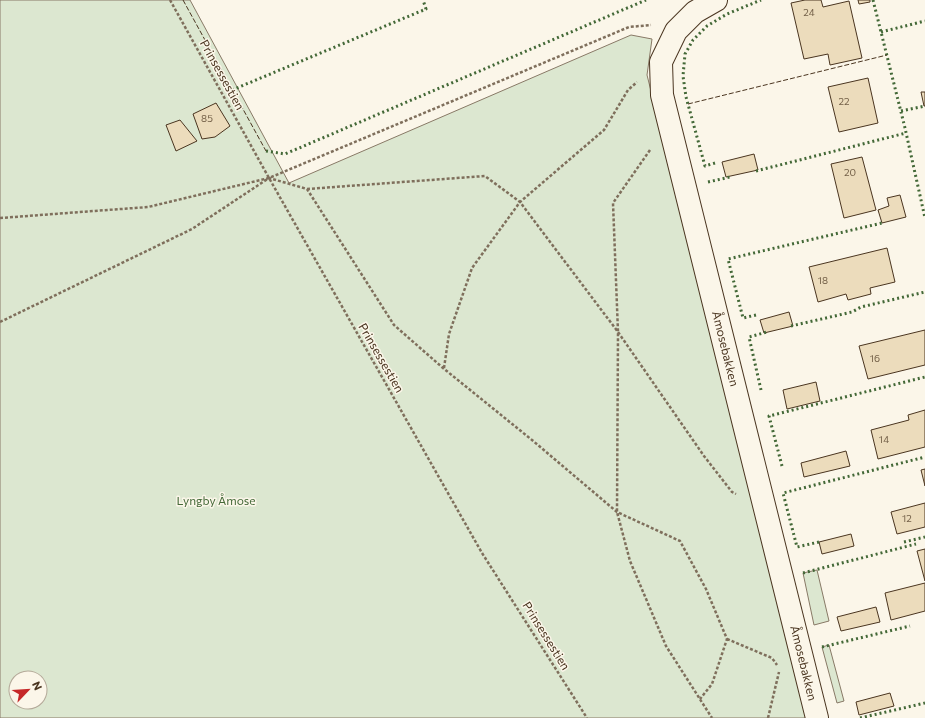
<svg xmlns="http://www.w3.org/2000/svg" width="925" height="718" viewBox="0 0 925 718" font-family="Commissioner,sans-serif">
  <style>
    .green { fill: #dce7d0; stroke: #887966; fill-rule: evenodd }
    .building { fill: #ecdcbc; stroke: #4a3520 }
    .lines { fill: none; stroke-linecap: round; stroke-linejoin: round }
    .minor-casing { stroke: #4a3520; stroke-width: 24 }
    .path { stroke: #7f6f5c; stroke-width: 2.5; stroke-dasharray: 3 2; stroke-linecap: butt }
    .minor { stroke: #fbf6e9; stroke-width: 22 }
    .hedge { stroke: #436837; stroke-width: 3; stroke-dasharray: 2 3; stroke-linecap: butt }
    .fence { stroke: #4a3520; stroke-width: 1; stroke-dasharray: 5 2; stroke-linecap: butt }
    .labels { text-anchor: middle; stroke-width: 3; stroke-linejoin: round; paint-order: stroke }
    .number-label { font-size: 10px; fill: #725f47 }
    .street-label { font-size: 12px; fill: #4a3520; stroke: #fbf6e9 }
    .park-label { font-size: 12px; fill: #436837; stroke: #fbf6e9 }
  </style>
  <rect width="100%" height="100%" fill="#fbf6e9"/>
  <path class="green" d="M0,0H190L289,183L631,35L652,39L647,75L808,718H0ZM16,678H40V702H16Z
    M817,570L829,621L814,625L803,573Z
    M829,645L844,701L837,703L822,647Z"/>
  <path class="building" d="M805,0H821L823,7L849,1L862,58L830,65L828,54L804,59L791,3Z
    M858,0H870V2L859,4Z
    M868,78L878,123L839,132L828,87Z
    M921,92H925V106H924Z
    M216,103L230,126L215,137L202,139L193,114Z
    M180,120L197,141L176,151L166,125Z
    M754,154L758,170L726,177L722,162Z
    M862,157L876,210L844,218L831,164Z
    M900,195L906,217L882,223L878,210L889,206L887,198Z
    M887,248L895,282L870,288L871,294L848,300L846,294L818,302L809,267Z
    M789,312L793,326L764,333L760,320Z
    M925,330V365L868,379L859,346Z
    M816,382L820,401L787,409L783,390Z
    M925,410V447L878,459L871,430L909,420L908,415Z
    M846,451L850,466L804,477L801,463Z
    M925,469V486L921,470Z
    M925,503V527L897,534L891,512Z
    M851,534L854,546L822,554L819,542Z
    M925,549V581L917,551Z
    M925,583V611L891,620L885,593Z
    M876,607L880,622L841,631L837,617Z
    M890,693L894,706L859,715L856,702Z"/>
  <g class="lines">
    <g class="minor-casing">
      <g id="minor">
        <path id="s1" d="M716,0L695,12L676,31L661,62L662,95L817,718"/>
      </g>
    </g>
    <path class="path" d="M170,0L269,178L482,553L587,718
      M650,150L613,203L618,332L617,512L630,561L666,646L712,718
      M307,189L485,176L520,202L618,332L704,456L732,492L736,494
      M0,218L148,207L269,178L629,27L651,25
      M0,322L192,229L269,178L307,189L394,325L443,368L532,440L617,512L680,541L706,589L727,639L712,684L700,699
      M444,368L449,334L472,268L520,202L604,130L628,90L637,82
      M727,639L772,658L777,665
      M768,718L779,672"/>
    <use href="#minor" class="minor"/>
    <path class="hedge" d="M873,0L905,128L925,218
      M881,32L925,21
      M232,90L426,9L423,0
      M901,111L925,106
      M266,151L285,154L646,0
      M715,163L705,166L686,97L683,76L685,54L693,40L707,26L727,14L761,0
      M756,171L906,133
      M708,182L730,177
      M756,315L743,318L728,259L882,223
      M791,326L852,312L861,307L925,292
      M761,390L749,337L767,332
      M782,466L769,416L925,377
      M819,542L797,547L783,493L925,457
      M904,542L925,537
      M803,573L916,544
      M822,647L910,626
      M860,718L925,703"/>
    <path class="fence" d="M183,0L266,151
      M688,104L887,55"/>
  </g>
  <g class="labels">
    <g class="number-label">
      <text x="809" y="16">24</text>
      <text x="844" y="105">22</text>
      <text x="207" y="122">85</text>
      <text x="850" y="176">20</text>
      <text x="823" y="284">18</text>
      <text x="875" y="362">16</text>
      <text x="884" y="443">14</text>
      <text x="907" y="522">12</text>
    </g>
    <g class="street-label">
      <text transform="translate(222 75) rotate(61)" y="4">Prinsessestien</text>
      <text dy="4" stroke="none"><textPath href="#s1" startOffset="380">Åmosebakken</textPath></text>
      <text transform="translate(381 358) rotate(60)" y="4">Prinsessestien</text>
      <text transform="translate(546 636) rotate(58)" y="4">Prinsessestien</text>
      <text dy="4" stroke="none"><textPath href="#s1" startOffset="704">Åmosebakken</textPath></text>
    </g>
    <g class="park-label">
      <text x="216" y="505">Lyngby Åmose</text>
    </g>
  </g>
  <g transform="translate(28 690) rotate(65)"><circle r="19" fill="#fbf6e9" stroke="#b4a999"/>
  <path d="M0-3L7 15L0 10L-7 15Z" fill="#c62828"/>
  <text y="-6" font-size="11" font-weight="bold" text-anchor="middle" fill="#4a3520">N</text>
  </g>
</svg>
